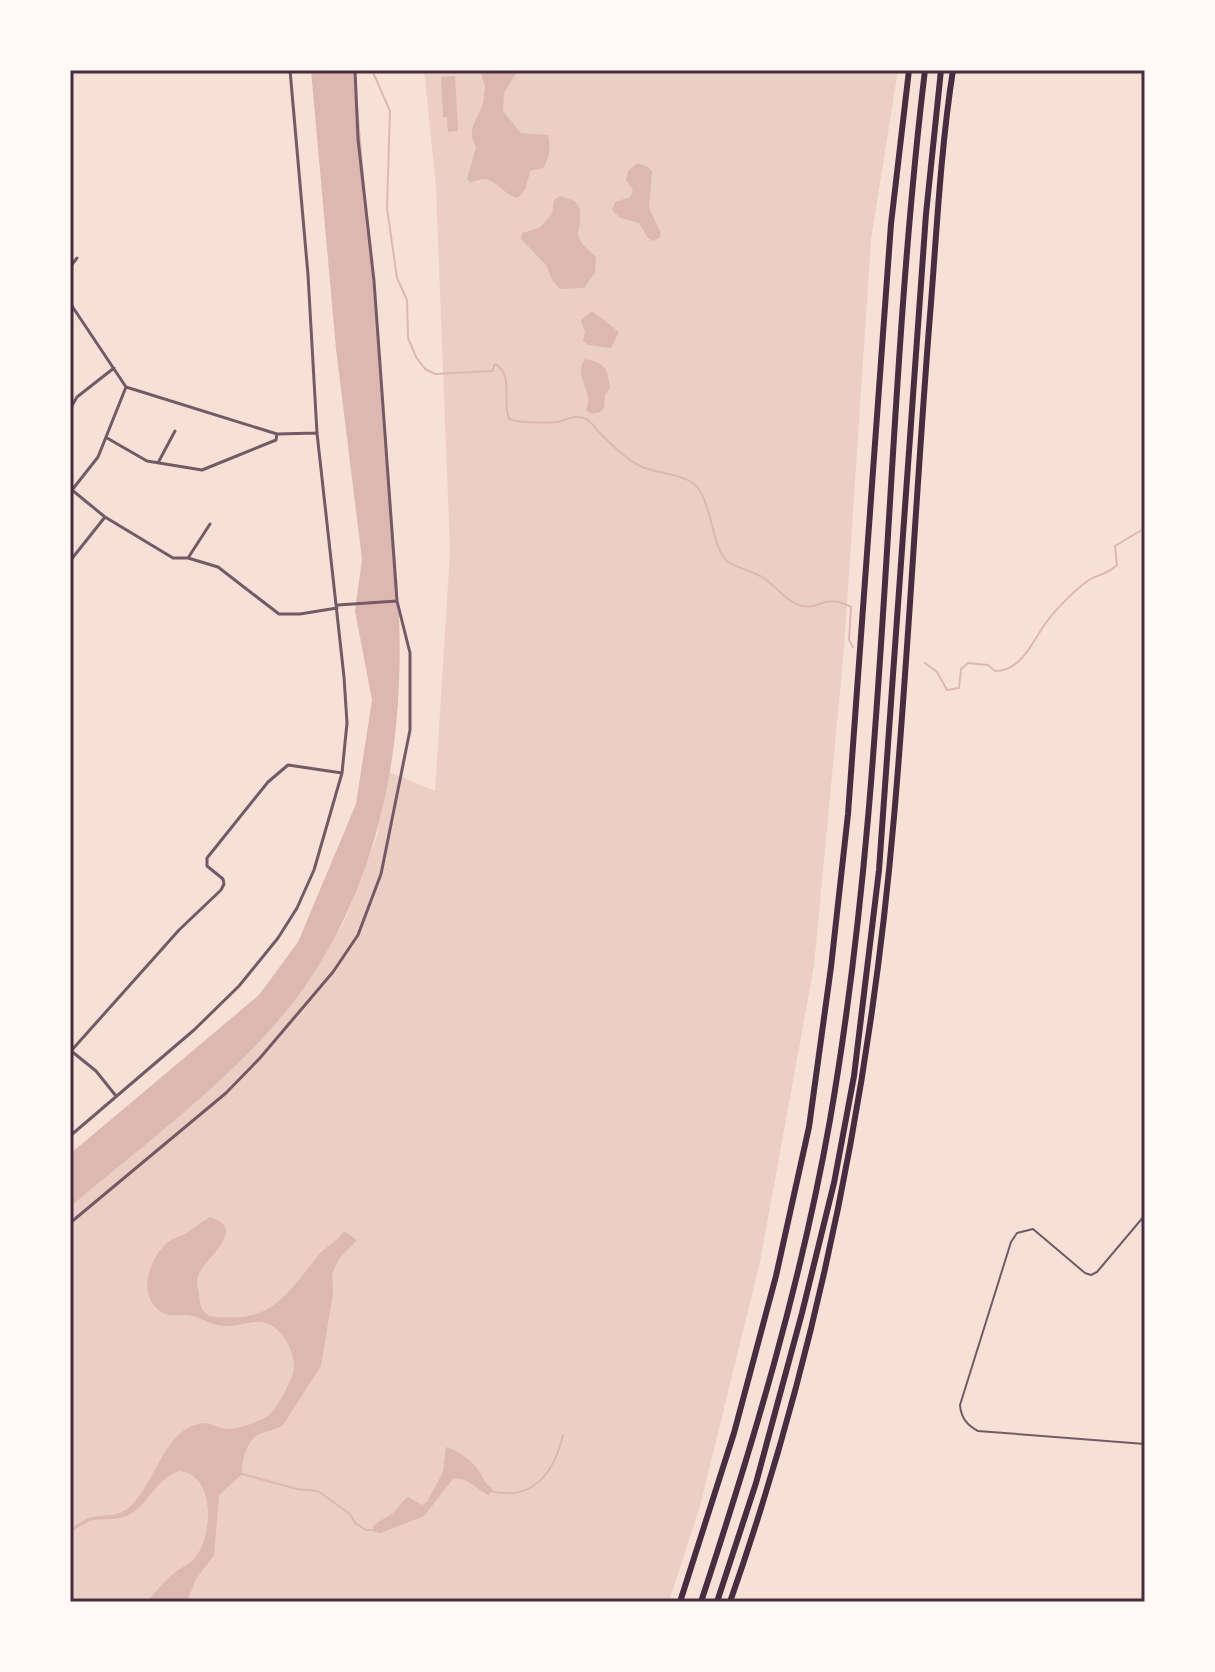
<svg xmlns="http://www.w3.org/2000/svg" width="1215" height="1672" viewBox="0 0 1215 1672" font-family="'Source Serif 4',serif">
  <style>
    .green { fill: #ebcfc5 }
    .water { fill: #dcb8b0 }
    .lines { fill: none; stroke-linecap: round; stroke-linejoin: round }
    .stream { stroke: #dcb8b0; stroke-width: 2 }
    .service { stroke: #755966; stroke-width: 2 }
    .minor { stroke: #755966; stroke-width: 3 }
    .motorway { stroke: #4a2c40; stroke-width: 6 }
    .neatline { fill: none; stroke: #4a2c40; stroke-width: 3 }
  </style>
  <rect width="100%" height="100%" fill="#f7e1d7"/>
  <path class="green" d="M424,70H898L871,240L844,649L814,966L760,1262L700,1506L669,1602H70V1206L308,983L346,918L377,836L389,772L435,791L450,551L436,188Z"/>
  <path class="water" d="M311,70H355C365,188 375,306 384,423C390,509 403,597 399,683C395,788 368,894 308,982C249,1068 150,1139 70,1207V1154L259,995L298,942L356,804L372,700L355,611L362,559L336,349Z
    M480,70H518L504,93L503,111L521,133L548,135C551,148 550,157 543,168L530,171L526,188L518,198C505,196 496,179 483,179C479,179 475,182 470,182L467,179L476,147L472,137V128L483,104L485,86Z
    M455,76L458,131L448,132L447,117H443L441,77Z
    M637,163L648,167L652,171L649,208L661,233L659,238L653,241L648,238L639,223L620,218L612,210L615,202L630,197C636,188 630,188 626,180L628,171Z
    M560,196L575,201L580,209C582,238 568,232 596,257L595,273L584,288L560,289L552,280L546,265L521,239L522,233L539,228L552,214L554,200Z
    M592,311L619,332L611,348L588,345L583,341L585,332L581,320Z
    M585,359C606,363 607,368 610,388L605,395L604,408L600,412L592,414L586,410C595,391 572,376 585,359Z
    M210,1217C249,1229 204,1259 198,1276C196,1282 198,1288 199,1294C200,1304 200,1310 209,1316C269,1324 282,1301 317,1257C325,1246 337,1243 344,1231L357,1240L339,1259L332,1274L333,1293L321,1366L283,1425C275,1430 268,1431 259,1434C247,1439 241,1462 242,1474L219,1495L214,1555L196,1579L187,1602H147C155,1593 163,1582 173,1574C181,1567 190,1565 197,1555C213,1533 215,1475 180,1471C154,1480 152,1500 132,1513C120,1521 107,1518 93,1520C85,1522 78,1529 70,1531V1528C77,1525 84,1519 92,1517C104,1515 116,1517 127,1509C151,1491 161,1442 188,1428C210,1417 211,1428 229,1429C238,1429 262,1421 269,1415C277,1408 294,1378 294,1367C294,1349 281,1324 260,1322C249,1321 236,1327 224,1326C211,1326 201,1317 189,1315C179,1314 169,1318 160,1311C136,1294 150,1257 168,1242C173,1238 179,1237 185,1234C193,1229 201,1222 210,1217Z
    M446,1447C457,1450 473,1461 479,1471C484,1479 484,1483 492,1488L489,1495C476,1490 468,1476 453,1479L424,1516L381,1533L374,1532L373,1527C379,1519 387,1519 394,1512C399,1507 402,1501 408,1497L422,1505L427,1502L443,1472Z"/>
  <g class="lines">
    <path class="stream" d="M372,70L390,111L387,208L397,278L407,300L408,338L416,357L425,369L435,374L492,371L495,364C514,374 502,403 509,419C518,423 546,423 557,422C567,420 576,413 586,419C591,421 595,428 599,432C611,444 626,460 642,467C658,474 686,473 698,488C713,509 712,547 727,561C736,568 750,570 760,576C775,583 783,600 799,605C819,612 824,592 851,607L849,640L853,647
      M925,663L937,672L947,690L959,688L961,669L968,663L988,665L995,671C1023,671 1033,639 1048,620C1058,607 1075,590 1089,580C1099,574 1108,574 1117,565L1115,546L1140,531
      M242,1474L297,1489L318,1491L350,1514L355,1523L366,1530H375
      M490,1491C533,1502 554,1473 563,1435"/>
    <path class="service" d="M1145,1215L1097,1272L1091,1275L1085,1273L1033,1229L1017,1233L1011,1242L960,1405C961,1418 967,1425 978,1431L1145,1444"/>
    <path class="minor" d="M70,226L71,224
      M70,267L77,258
      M70,303L126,387L98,457L72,490L105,517L173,558H188L218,567L279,614H300L337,608
      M126,387L277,434L317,433
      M70,409L77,397L114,368
      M107,438L147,461L202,470L276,440L277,434
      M159,461L175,431
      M188,558L210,524
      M70,561L105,517
      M338,605L397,601
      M70,1050L96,1071L116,1096
      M71,1051L179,930L221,890L224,884L223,879L207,866V858L268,782L288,765L342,773
      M70,1136L194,1030L239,986L278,938L297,908L314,870L342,773L347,723L344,677L317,433L308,275L290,70
      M70,1223L226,1093L260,1058L333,972L358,935L381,874L410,730V653L397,601L374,281L358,139L355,70"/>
    <path class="motorway" d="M680,1602L734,1433L776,1276L809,1127L831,967L848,814L891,224L909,70
      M701,1602C753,1444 801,1284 830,1120C890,773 883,419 925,70
      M717,1602L756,1483L802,1313L834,1183L854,1076L879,870L926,214L941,70
      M730,1602C819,1348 871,1084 894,817C909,646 917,474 931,303C937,226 941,147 953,70"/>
  </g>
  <rect width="1215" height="1672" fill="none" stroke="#fffaf5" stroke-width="144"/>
  <rect x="72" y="72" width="1071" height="1528" class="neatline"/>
</svg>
